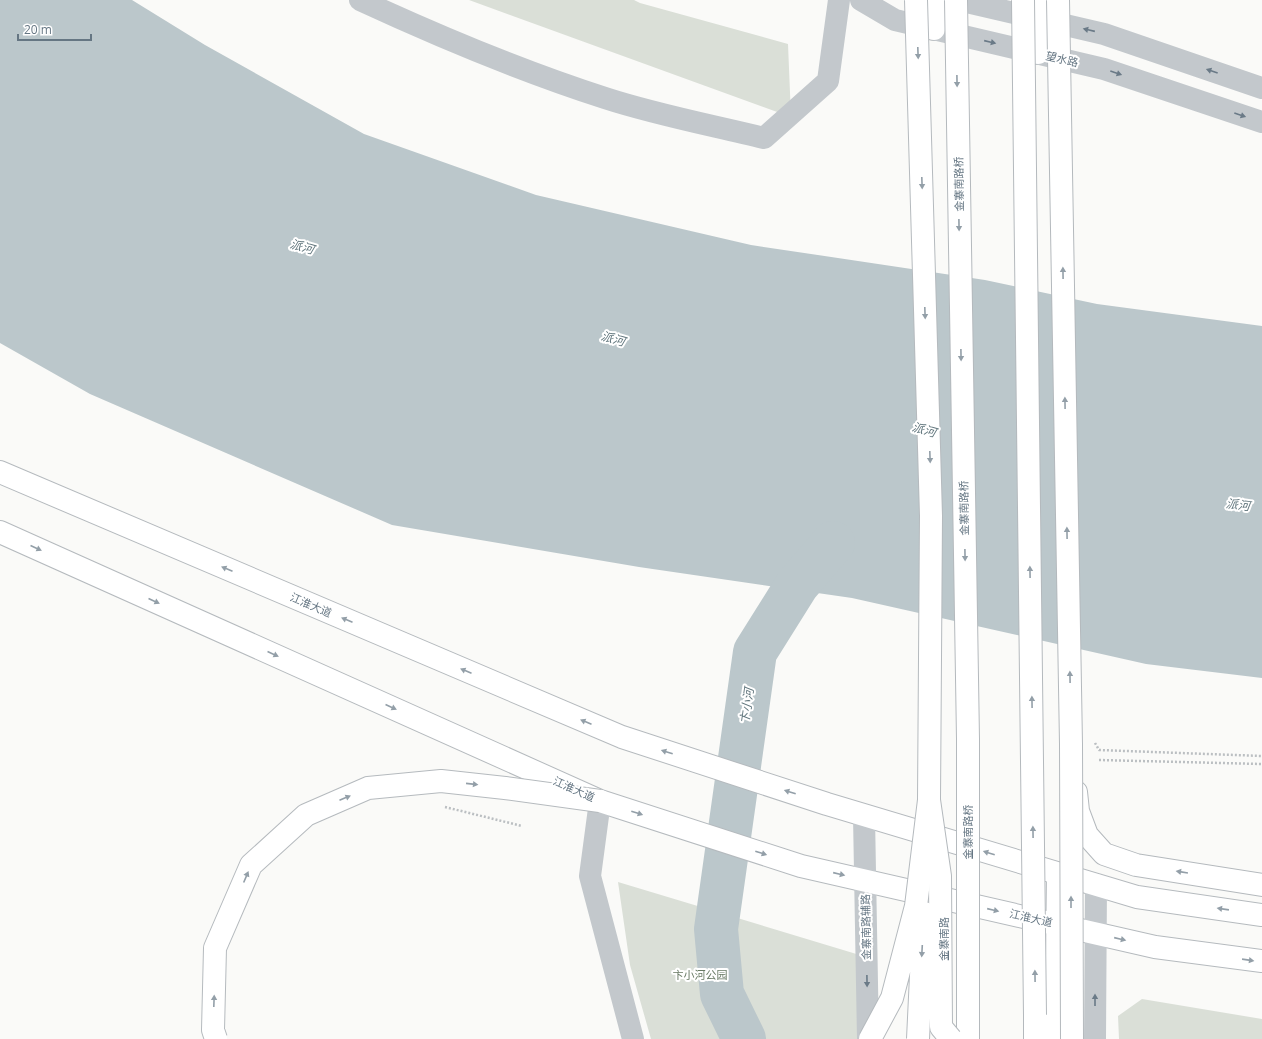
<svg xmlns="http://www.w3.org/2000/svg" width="1262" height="1039" viewBox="0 0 1262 1039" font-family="'Open Sans','Noto Sans SC',sans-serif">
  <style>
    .green { fill: #dadfd7 }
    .water { fill: #bbc7cb }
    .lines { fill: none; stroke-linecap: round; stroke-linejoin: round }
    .river { stroke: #bbc7cb; stroke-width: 44 }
    .major-casing { stroke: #b5babe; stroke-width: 24 }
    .highway-casing { stroke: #b4b9bd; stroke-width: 24 }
    .path { stroke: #bbbfc2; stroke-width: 2.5; stroke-dasharray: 2 2; stroke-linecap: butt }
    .minor { stroke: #c3c8cc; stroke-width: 22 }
    .major { stroke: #fff; stroke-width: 22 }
    .highway { stroke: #fff; stroke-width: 22 }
    .major-bridge-casing { stroke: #b5babe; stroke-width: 24; stroke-linecap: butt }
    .highway-bridge-casing { stroke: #b4b9bd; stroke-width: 24; stroke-linecap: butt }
    .path-bridge { stroke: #bbbfc2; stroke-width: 2.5; stroke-dasharray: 2 2; stroke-linecap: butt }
    .major-bridge { stroke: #fff; stroke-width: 22 }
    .highway-bridge { stroke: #fff; stroke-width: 22 }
    .oneway { fill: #6a7a87 }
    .oneway2 { fill: #939fa8 }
    .labels { text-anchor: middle; stroke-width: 4; stroke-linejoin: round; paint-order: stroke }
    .street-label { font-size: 11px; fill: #657683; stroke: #fff }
    .park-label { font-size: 11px; fill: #687a64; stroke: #fff }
    .water-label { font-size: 12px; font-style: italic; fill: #60757c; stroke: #fff }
  </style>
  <rect width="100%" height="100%" fill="#fafaf8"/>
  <path class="green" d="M469,0H634L640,3L788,44L791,117Z
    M618,882L863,956L864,1039H651L630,965Z
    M1142,999L1262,1019V1039H1119L1118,1016Z"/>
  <path class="water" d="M0,0H132L205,45L364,134L536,195L751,245L985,280L1097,304L1262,326V678L1146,664L852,598L639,567L392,525L90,394L0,343Z"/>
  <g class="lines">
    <path class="river" d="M744,1039L722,994L716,929L755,652L797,585L833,543"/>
    <g class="major-casing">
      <path id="major" d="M1038,0V53
        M934,29V0
        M0,472L622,737L827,804L1137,897L1262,915
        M0,532L600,801L801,866L1155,947L1262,961
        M1056,1039L1058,874"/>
    </g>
    <g class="highway-casing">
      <path id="highway" d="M1076,792L1078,811L1087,835L1104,854L1136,865L1262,885
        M968,1016V1039
        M1035,1039V1015"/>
    </g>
    <path class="path" d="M1099,760L1262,764"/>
    <path class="minor" d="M360,0C440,37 521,71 605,98C657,115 711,125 764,138L828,81L839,0
      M861,0L895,20L1104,69L1262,122
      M958,0L1104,34L1262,88
      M600,801L590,876L633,1039
      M864,816L868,1039
      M1095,1039L1096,885"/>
    <use href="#major" class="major"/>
    <use href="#highway" class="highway"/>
    <g class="major-bridge-casing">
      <path id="major-bridge" d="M216,1039L213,1030L215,948L251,865L306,815L368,788L441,781L505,788L600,801
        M870,1039L892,998L916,906L929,800L931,516L916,0
        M918,1039L924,913"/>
    </g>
    <g class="highway-bridge-casing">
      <path id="highway-bridge" d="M956,0L968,739V1016
        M1023,0L1035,1015
        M1058,0L1071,744L1072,1039
        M929,800L940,876L941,1027L951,1039"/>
    </g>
    <path class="path-bridge" d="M1095,743L1099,750L1262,756
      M445,807L522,826"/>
    <use href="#major-bridge" class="major-bridge"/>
    <use href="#highway-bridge" class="highway-bridge"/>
  </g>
  <defs><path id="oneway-solid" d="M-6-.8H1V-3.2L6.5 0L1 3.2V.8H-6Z"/></defs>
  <g class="oneway">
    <use href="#oneway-solid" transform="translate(1089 30) rotate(-167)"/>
    <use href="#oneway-solid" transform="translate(990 42) rotate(13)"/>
    <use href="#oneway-solid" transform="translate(1212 71) rotate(-161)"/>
    <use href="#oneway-solid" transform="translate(1116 73) rotate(19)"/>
    <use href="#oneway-solid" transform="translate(1240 115) rotate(19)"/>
    <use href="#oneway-solid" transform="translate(867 981) rotate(89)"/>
    <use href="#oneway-solid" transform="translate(1095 1000) rotate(-90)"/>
  </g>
  <g class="oneway2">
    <use href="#oneway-solid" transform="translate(918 53) rotate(88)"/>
    <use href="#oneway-solid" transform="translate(957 81) rotate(89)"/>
    <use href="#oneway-solid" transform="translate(922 183) rotate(88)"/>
    <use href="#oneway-solid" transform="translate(959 225) rotate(89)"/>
    <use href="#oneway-solid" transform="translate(1063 273) rotate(-91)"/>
    <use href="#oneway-solid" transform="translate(925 313) rotate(88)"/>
    <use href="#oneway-solid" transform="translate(961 355) rotate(89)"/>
    <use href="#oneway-solid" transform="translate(1065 403) rotate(-91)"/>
    <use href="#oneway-solid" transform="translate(930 457) rotate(88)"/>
    <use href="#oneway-solid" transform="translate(1067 533) rotate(-91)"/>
    <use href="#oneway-solid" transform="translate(36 548) rotate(24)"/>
    <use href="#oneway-solid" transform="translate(965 555) rotate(89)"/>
    <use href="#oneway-solid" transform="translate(227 569) rotate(-157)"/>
    <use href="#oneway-solid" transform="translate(1030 572) rotate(-91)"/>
    <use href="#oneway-solid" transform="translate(154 601) rotate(24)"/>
    <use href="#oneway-solid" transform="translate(347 620) rotate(-157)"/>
    <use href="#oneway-solid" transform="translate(273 654) rotate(24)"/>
    <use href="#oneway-solid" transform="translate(466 671) rotate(-157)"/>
    <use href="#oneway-solid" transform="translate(1070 677) rotate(-91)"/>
    <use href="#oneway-solid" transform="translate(1032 702) rotate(-91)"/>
    <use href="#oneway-solid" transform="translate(391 707) rotate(24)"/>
    <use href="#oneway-solid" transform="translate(586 722) rotate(-157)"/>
    <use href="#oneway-solid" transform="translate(667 752) rotate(-162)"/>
    <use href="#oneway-solid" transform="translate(472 784) rotate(6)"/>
    <use href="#oneway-solid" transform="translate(790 792) rotate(-162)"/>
    <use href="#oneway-solid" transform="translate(345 798) rotate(-23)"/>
    <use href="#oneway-solid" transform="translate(637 813) rotate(18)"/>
    <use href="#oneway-solid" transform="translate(1033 832) rotate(-91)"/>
    <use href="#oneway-solid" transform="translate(761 853) rotate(18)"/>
    <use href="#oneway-solid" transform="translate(989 853) rotate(-163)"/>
    <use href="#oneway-solid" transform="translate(1182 872) rotate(-171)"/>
    <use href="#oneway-solid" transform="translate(839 874) rotate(13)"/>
    <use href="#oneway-solid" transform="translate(246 877) rotate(-67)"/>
    <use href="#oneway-solid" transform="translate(1071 902) rotate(-90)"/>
    <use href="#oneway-solid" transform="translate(1223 909) rotate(-172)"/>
    <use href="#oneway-solid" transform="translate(993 910) rotate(13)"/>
    <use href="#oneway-solid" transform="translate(1120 939) rotate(13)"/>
    <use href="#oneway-solid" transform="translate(922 951) rotate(93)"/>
    <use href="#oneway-solid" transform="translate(1248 960) rotate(8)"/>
    <use href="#oneway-solid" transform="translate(1035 976) rotate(-91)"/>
    <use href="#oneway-solid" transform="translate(214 1001) rotate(-88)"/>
  </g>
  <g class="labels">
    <g class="street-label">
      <text transform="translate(1062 59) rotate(13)" y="4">望水路</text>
      <text transform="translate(959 184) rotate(-91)" y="4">金寨南路桥</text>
      <text transform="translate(964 508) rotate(-91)" y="4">金寨南路桥</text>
      <text transform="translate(311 605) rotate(23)" y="4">江淮大道</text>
      <text transform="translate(574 789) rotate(24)" y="4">江淮大道</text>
      <text transform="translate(968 832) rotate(-90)" y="4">金寨南路桥</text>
      <text transform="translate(1031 918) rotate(13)" y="4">江淮大道</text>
      <text transform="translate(866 927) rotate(-91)" y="4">金寨南路辅路</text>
      <text transform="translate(944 939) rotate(-90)" y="4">金寨南路</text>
    </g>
    <g class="park-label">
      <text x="700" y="979">卞小河公园</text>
    </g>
    <g class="water-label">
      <text transform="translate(302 247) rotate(16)" y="4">派河</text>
      <text transform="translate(613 339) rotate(16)" y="4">派河</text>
      <text transform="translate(924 430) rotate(16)" y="4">派河</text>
      <text transform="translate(1238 505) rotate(7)" y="4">派河</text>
      <text transform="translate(747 706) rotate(-82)" y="4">卞小河</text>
    </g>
  </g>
  <path d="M18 34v6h73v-6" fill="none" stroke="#657683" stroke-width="2"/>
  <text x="24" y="34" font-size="12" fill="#657683" stroke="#ffffff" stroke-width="3" paint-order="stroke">20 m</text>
</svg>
